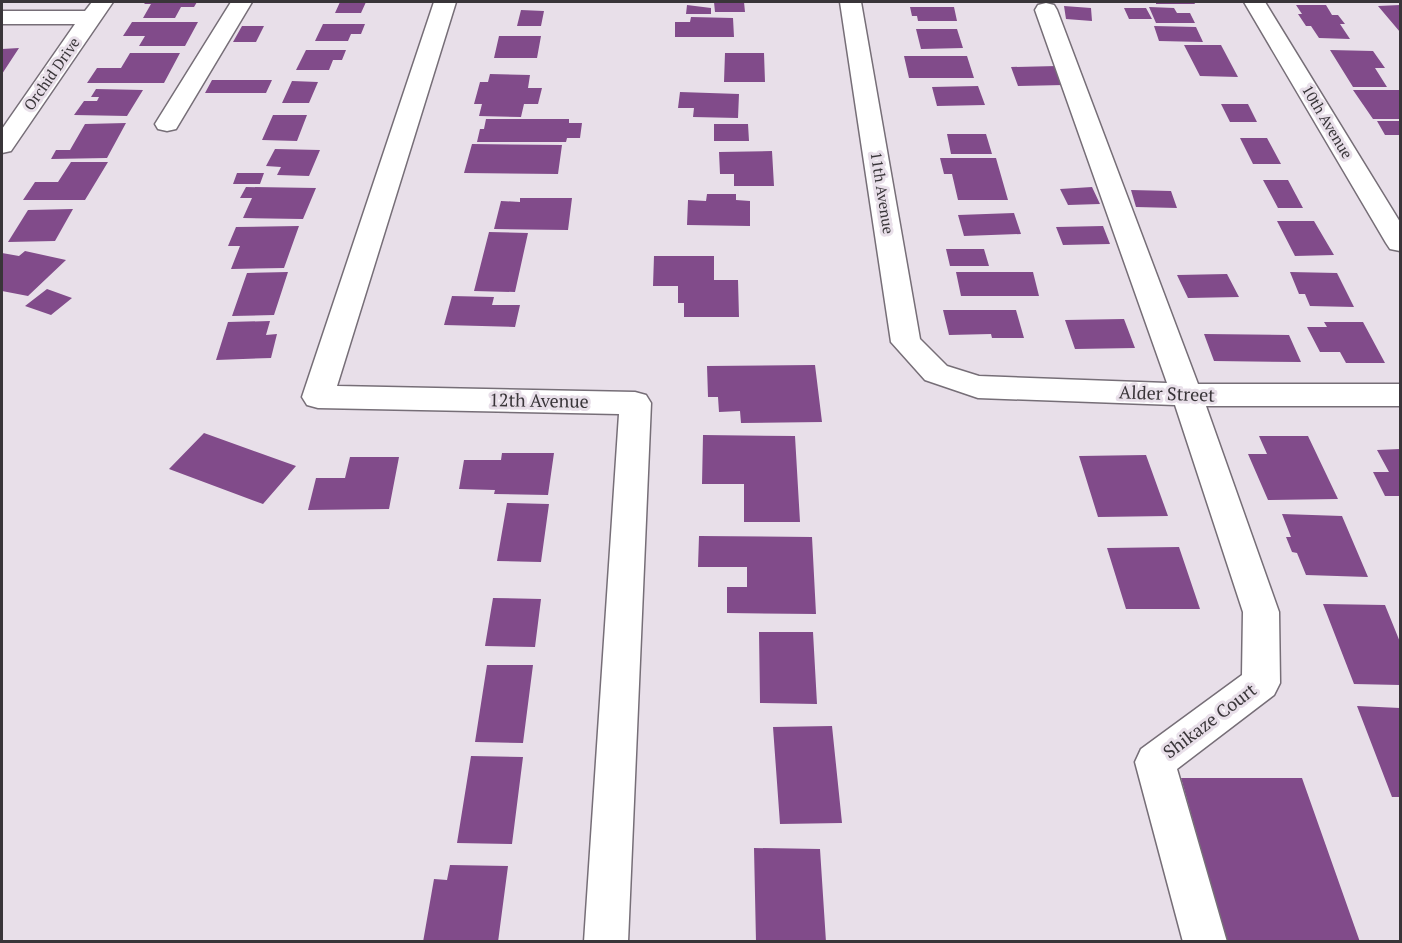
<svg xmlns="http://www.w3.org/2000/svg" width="1402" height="943" viewBox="0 0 1402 943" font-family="'PT Serif',serif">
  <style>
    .building { fill: #814b8a }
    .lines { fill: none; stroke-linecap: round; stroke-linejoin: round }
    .minor-casing { stroke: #766e77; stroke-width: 3 }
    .minor { fill: #fff; fill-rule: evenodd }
    .labels { text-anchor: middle; stroke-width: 6; stroke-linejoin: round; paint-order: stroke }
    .far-street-label { font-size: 15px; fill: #393539; stroke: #e8dfe9 }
    .street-label { font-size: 18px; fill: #393539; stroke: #e8dfe9 }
  </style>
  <rect width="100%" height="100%" fill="#e8dfe9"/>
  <path class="building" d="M146,2H197L194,7H181L175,18H143L151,4H144Z
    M340,2H366L361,13H335Z
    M714,2H744L745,12H715Z
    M1156,2H1194L1195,4H1156Z
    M687,5L711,8V14H686Z
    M1296,5H1326L1332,15H1338L1345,24H1340L1350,39L1319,38L1311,26H1306L1298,14H1302Z
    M1400,5V32L1378,6Z
    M1064,6L1091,8L1092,21L1066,19Z
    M910,7H954L957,21H918L917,16H912Z
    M1149,7L1174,8L1177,13H1190L1195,23H1156Z
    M1124,8H1146L1152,19H1129Z
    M521,10L544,11L541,26H517Z
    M691,17L733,18L734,37H675V22H690Z
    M132,22H198L185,46H139L145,36H123Z
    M323,24H365L361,34H351L348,41H315Z
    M242,26H264L256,42H233Z
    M1154,26L1196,27L1203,42L1159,41Z
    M916,29H957L963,48L921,49Z
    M499,36H541L537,58H494Z
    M1184,45H1221L1238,77L1200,76Z
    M19,48L2,74V49Z
    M306,50H346L342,60H333L329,70H296Z
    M1330,50L1373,51L1385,68H1375L1387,87H1353Z
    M130,53H180L164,83H87L97,68H121Z
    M725,53H764L765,82H724Z
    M904,56H967L974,78H909Z
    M1057,66L1064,85L1018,86L1011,67Z
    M490,74L530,75L528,88H542L538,104H524L521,117L479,116L482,104H474L480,82H488Z
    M212,80H272L266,93H205Z
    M292,81L318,82L309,103H282Z
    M978,86L985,105L937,106L932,87Z
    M96,89L143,90L127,116L74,115L84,101H97L99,97H91Z
    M1353,90H1400V119H1373Z
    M680,92L739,94L738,118L693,117L694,108H678Z
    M1221,104H1248L1257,122H1230Z
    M273,115H307L297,141L262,140Z
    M486,119H569V123H582L580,138H567L566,142H477L480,129H484Z
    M1377,121H1400V137L1399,135H1385Z
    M126,123L107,158L51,159L56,150H70L85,124Z
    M714,124H748L749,141H714Z
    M947,134H986L992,154H951Z
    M1240,138H1267L1281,164H1253Z
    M472,144L562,145L558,174L464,173Z
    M275,149L320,150L309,176L277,175L281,167L266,166Z
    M772,151L774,186H734V174H720L719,152Z
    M940,158H996L1008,200H958L952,174H944Z
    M71,162H108L85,200H23L35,182H58Z
    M237,173H264L260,184H233Z
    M1263,180H1288L1303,208H1278Z
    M246,187L316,188L303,219L243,218L252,198H240Z
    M1092,187L1100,204L1068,205L1060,189Z
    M1131,190L1171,191L1177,208L1136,207Z
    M707,194H736V200L750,201V226L687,225L688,200L706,201Z
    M520,198H572L568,230L494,229L501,201L520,202Z
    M73,209L55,241L8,242L28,210Z
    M1014,213L1021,234L964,236L958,215Z
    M1277,221H1314L1334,255L1295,256Z
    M299,226L284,268L231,269L240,246H228L236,227Z
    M1103,226L1110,244L1063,245L1056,227Z
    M489,232L528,233L515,292L474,291Z
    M946,249H984L989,266H950Z
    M25,251L66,260L28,296L2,291V253L19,256Z
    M654,256H714V280H738L739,317H684V303H678V286H653Z
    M288,272L274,315L232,316L247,273Z
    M956,272H1033L1039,296H961Z
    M1290,272L1337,273L1354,307L1310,306L1305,294H1299Z
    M1227,274L1239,297L1188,298L1177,275Z
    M47,289L72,298L51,315L25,306Z
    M452,296L494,297L492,305H520L515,327L444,325Z
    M943,310H1016L1024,338H992L991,334L949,335Z
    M1124,319L1135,348L1075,349L1065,320Z
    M270,321L266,335L277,334L271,358L216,360L228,322Z
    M1324,322H1363L1385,363H1346L1340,352H1320L1307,327H1327Z
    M1204,334L1289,335L1301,362L1214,361Z
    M815,365L822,422L741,423L740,411L719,412L718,397H708L707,366Z
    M204,433L296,466L263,504L169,469Z
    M703,435L795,436L800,522H744V484H702Z
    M1259,436H1308L1338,499L1268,500L1248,454H1267Z
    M1400,449V496H1385L1373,472H1389L1377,450Z
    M502,453H554L548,495L494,494L495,490L459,489L464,460H501Z
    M1146,455L1168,516L1098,517L1079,456Z
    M350,457H399L389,509L308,510L316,478H345Z
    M507,503L549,504L541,562L497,561Z
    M1282,514L1342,516L1368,577L1306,575L1297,553L1292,552L1286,537H1291Z
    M699,536L812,537L816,614L727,613V587H747V567H698Z
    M1179,547L1200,609H1126L1107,548Z
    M493,598L541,599L535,647L485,646Z
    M1323,604L1385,605L1400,642V685L1354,684Z
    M759,632H813L817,704L760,703Z
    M487,665H533L523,743L475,742Z
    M1357,706L1400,708V797H1392Z
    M832,726L842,823L780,824L773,727Z
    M471,756L523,757L512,844L457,843Z
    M1181,778H1302L1360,942H1227Z
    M754,848L820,849L826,942H756Z
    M450,865L508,866L498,942H423L434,879L447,880Z"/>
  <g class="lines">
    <g class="minor-casing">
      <path id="minor" d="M92,2H113L11,151L2,153V129L75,24H2V11H85Z
        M231,2H252L176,129L167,131L158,129L155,124Z
        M434,2H456L337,386L635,392L646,395L651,403L628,942H584L619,414L318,408L307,405L302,397Z
        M840,2H861L920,339L947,366L979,376L1167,383L1035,10L1038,5L1046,3L1054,5L1057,10L1198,384H1400V406H1206L1279,612L1280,683L1274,695L1177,769L1227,942H1183L1135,762L1141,749L1242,675L1243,612L1175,405L978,398L925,380L891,342Z
        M1244,2H1265L1400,222V251L1390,249L1386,243Z"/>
    </g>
    <use href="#minor" class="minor"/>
  </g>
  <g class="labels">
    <g class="far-street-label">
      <text transform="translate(52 74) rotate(-55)" y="5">Orchid Drive</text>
      <text transform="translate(1327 122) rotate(59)" y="5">10th Avenue</text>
      <text transform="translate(882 193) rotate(81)" y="5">11th Avenue</text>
    </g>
    <g class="street-label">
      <text transform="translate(1167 394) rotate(2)" y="6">Alder Street</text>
      <text transform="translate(539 401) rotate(1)" y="6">12th Avenue</text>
      <text transform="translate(1210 721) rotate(-37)" y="6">Shikaze Court</text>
    </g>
  </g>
  <rect width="1402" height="943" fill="none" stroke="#393539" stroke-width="6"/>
</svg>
